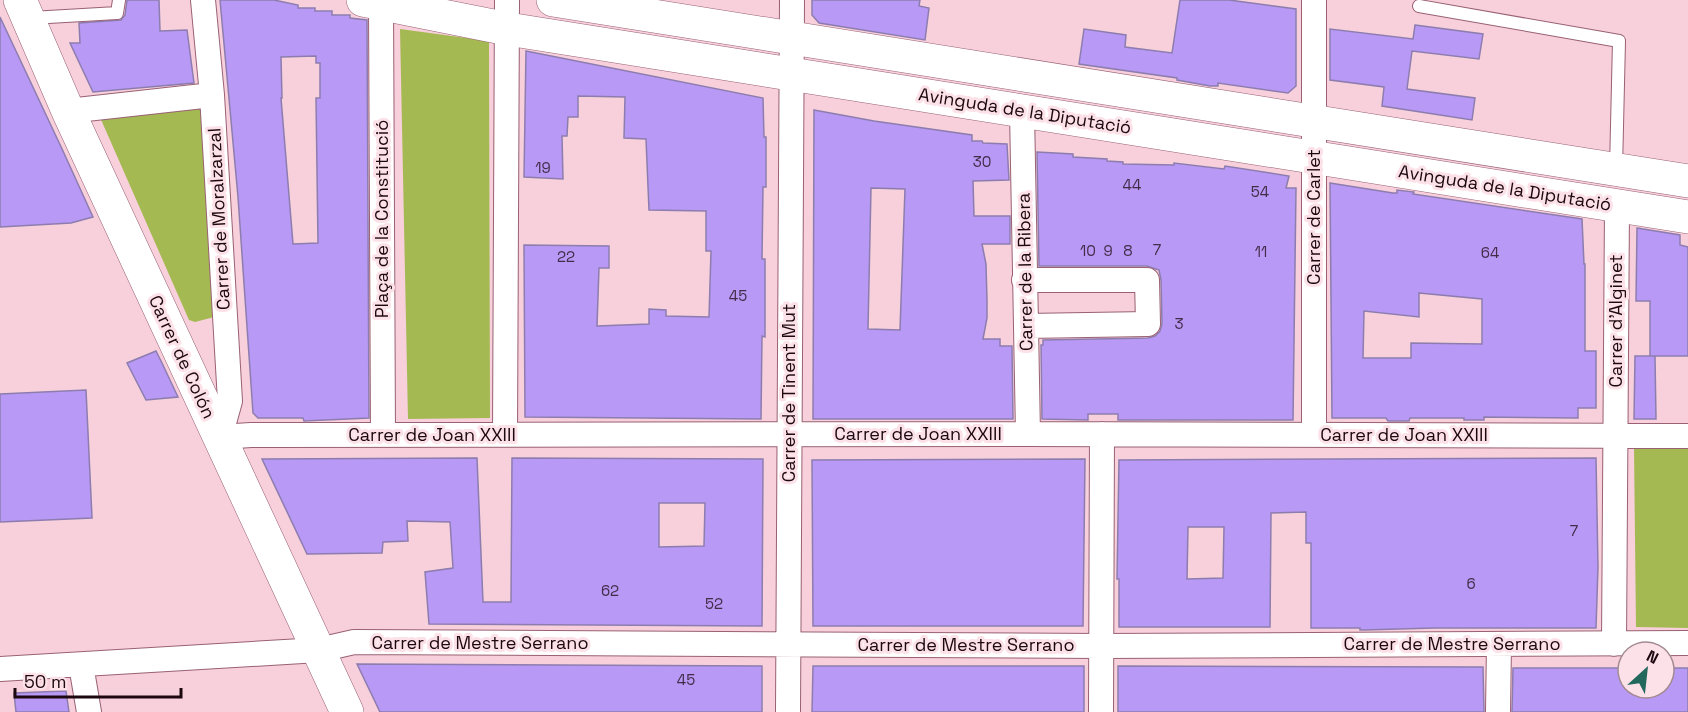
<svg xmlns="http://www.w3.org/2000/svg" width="1688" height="712" viewBox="0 0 1688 712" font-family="'Space Grotesk',sans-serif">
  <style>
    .green { fill: #a5b953 }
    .building { fill: #b899f5; stroke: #8d7daf; stroke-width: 1.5; fill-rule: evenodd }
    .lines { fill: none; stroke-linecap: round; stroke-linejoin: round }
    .lane-casing { stroke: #996173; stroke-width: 14 }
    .street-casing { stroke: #996173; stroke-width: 26 }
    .secondary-casing { stroke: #996173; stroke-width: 34 }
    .lane { stroke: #fff; stroke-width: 12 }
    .street { stroke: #fff; stroke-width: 24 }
    .secondary { stroke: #fff; stroke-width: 33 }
    .labels { text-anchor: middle; stroke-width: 6; stroke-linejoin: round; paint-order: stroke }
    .number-label { font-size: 15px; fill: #442c49 }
    .street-label { font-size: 18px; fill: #1d0810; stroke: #fce1e9 }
  </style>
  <rect width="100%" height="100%" fill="#f7d0db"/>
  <path class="green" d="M400,29L489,41L490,418L408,419Z
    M206,104L218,316L195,322L189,320L99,115Z
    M1634,447L1688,448V628L1636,627Z"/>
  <path class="building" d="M127,0H159L160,31L187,30L194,83L93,92L70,43H80L79,23L121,20L125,15Z
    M220,0H274L298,5V8H315V11H332V15H350V18L367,20L369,418L304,421L303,418H258L253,413L238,197ZM316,56V63H320V98H316L318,243L293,244L281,98H282L281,57Z
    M812,0H920L919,6L929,8L925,40L819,23L812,15Z
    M1180,0H1229L1296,9V86L1288,93L1218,83V86H1210L1177,80V78L1079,64L1084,29L1126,35L1125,47L1172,53Z
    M0,17L63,151L93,217L71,223L0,227Z
    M1415,25L1483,34L1479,59L1412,51L1407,89L1475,98L1472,120L1382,106L1384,87L1330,80V29L1413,39Z
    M526,51L763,98L764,137H766V187H763L762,259H765V337L762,336L761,419L525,417L524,245L609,246V268H599L597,326L649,324V309L666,310V316L709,317L711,251H706V211L649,210L646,139L624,138L625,97L578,96V117H568L567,136H562L563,179L524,177Z
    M814,110L874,121L972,135V141H982L983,143L1007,144L1009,180L973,181L974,216H1010V244H982L986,264L987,300V318L983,339H1000V346H1012L1013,419H813ZM871,188L905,189L900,330L868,329Z
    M1037,152L1073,154V157L1107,159V161L1123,162V164L1174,165V163L1224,169L1225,166L1289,176L1286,188H1296L1293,420H1118V414H1088V420L1042,419L1041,345H1043V340L1148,338L1155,336L1160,331L1162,324L1161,280L1159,270L1147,266H1039Z
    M1330,183L1393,193H1397V190L1414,192L1413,194L1582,219L1584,264H1585V351H1596V408H1578V418L1484,417V420H1464V418H1410L1409,421H1388L1386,418H1332ZM1419,293L1482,299V344L1411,343V358H1363L1364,311L1419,317Z
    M1637,228L1680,235V245L1688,247V356H1650V301H1636Z
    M156,351L162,363L178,397L146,400L127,363Z
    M1635,356H1655L1656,419H1634Z
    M86,390L92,518L0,522V394Z
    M477,458L483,602H511L512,458L763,459L762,626L429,624L425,572L453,568L450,522L407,521L408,541L383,542L382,553L307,554L262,459ZM659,503H705L704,546L659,547Z
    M1596,458L1598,567L1596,628H1434L1364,630H1360V628H1311V543H1306V512L1271,513L1270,627H1119V579H1117L1119,460ZM1188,527H1224L1223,578L1187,579Z
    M1085,459L1083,626H813L812,460Z
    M357,664L762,666V712H380Z
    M813,666H1084V712H812Z
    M1118,666L1483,667L1484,712H1118Z
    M1513,668H1628V688H1664V668H1688V712H1512Z
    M66,691L69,712H16L14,693Z"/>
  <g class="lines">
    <g class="lane-casing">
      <path id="lane" d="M1419,6L1619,41L1616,169
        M31,18L117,13L119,0"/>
    </g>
    <g class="street-casing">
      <path id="street" d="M203,0L212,95L230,401L220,437L251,435L1028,434L1688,436
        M381,3L383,435
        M68,111L212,95
        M1022,111L1028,434
        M1024,280H1147L1148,324L1026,326
        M505,435L507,0
        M1314,435V0
        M1614,644L1617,206
        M81,665L89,712
        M0,669L319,650L354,642L1102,646L1688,643
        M788,712L792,0
        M1101,712L1102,434
        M1498,712L1499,644"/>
    </g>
    <g class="secondary-casing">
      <path id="secondary" d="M20,0L68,111L347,712
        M363,0L508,29L1688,217
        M553,0L1688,181"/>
    </g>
    <use href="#lane" class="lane"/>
    <use href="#street" class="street"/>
    <use href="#secondary" class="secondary"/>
  </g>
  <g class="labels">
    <g class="number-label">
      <text x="982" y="167">30</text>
      <text x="543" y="173">19</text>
      <text x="1132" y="190">44</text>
      <text x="1260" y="197">54</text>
      <text x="1157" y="255">7</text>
      <text x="1088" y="256">10</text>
      <text x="1108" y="256">9</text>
      <text x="1128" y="256">8</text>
      <text x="1261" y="257">11</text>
      <text x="1490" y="258">64</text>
      <text x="566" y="262">22</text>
      <text x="738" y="301">45</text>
      <text x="1179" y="329">3</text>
      <text x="1574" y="536">7</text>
      <text x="1471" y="589">6</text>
      <text x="610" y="596">62</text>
      <text x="714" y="609">52</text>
      <text x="686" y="685">45</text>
    </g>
    <g class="street-label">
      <text transform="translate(1025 111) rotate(9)" y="6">Avinguda de la Diputació</text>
      <text transform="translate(1505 188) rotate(9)" y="6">Avinguda de la Diputació</text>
      <text transform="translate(1314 217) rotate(-90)" y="6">Carrer de Carlet</text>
      <text transform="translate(219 219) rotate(-93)" y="6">Carrer de Moralzarzal</text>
      <text transform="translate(382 219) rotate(-90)" y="6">Plaça de la Constitució</text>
      <text transform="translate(1025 272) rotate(-91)" y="6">Carrer de la Ribera</text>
      <text transform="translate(1616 321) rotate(-90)" y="6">Carrer d'Alginet</text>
      <text transform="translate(182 357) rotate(65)" y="6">Carrer de Colón</text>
      <text transform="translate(789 393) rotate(-90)" y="6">Carrer de Tinent Mut</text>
      <text x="918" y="440">Carrer de Joan XXIII</text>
      <text x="432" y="441">Carrer de Joan XXIII</text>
      <text x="1404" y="441">Carrer de Joan XXIII</text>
      <text x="480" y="649">Carrer de Mestre Serrano</text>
      <text x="1452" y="650">Carrer de Mestre Serrano</text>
      <text x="966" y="651">Carrer de Mestre Serrano</text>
    </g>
  </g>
  <g transform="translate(1646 670) rotate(27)"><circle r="28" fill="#fce1e9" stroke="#a38a92" stroke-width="1.5"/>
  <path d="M0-4.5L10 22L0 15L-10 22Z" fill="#23685c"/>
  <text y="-9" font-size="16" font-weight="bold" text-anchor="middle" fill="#1d0810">N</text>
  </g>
  <path d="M15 688v9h166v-9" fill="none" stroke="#1d0810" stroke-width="3"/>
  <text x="24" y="688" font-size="18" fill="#1d0810" stroke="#fce1e9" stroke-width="4.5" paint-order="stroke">50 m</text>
</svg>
